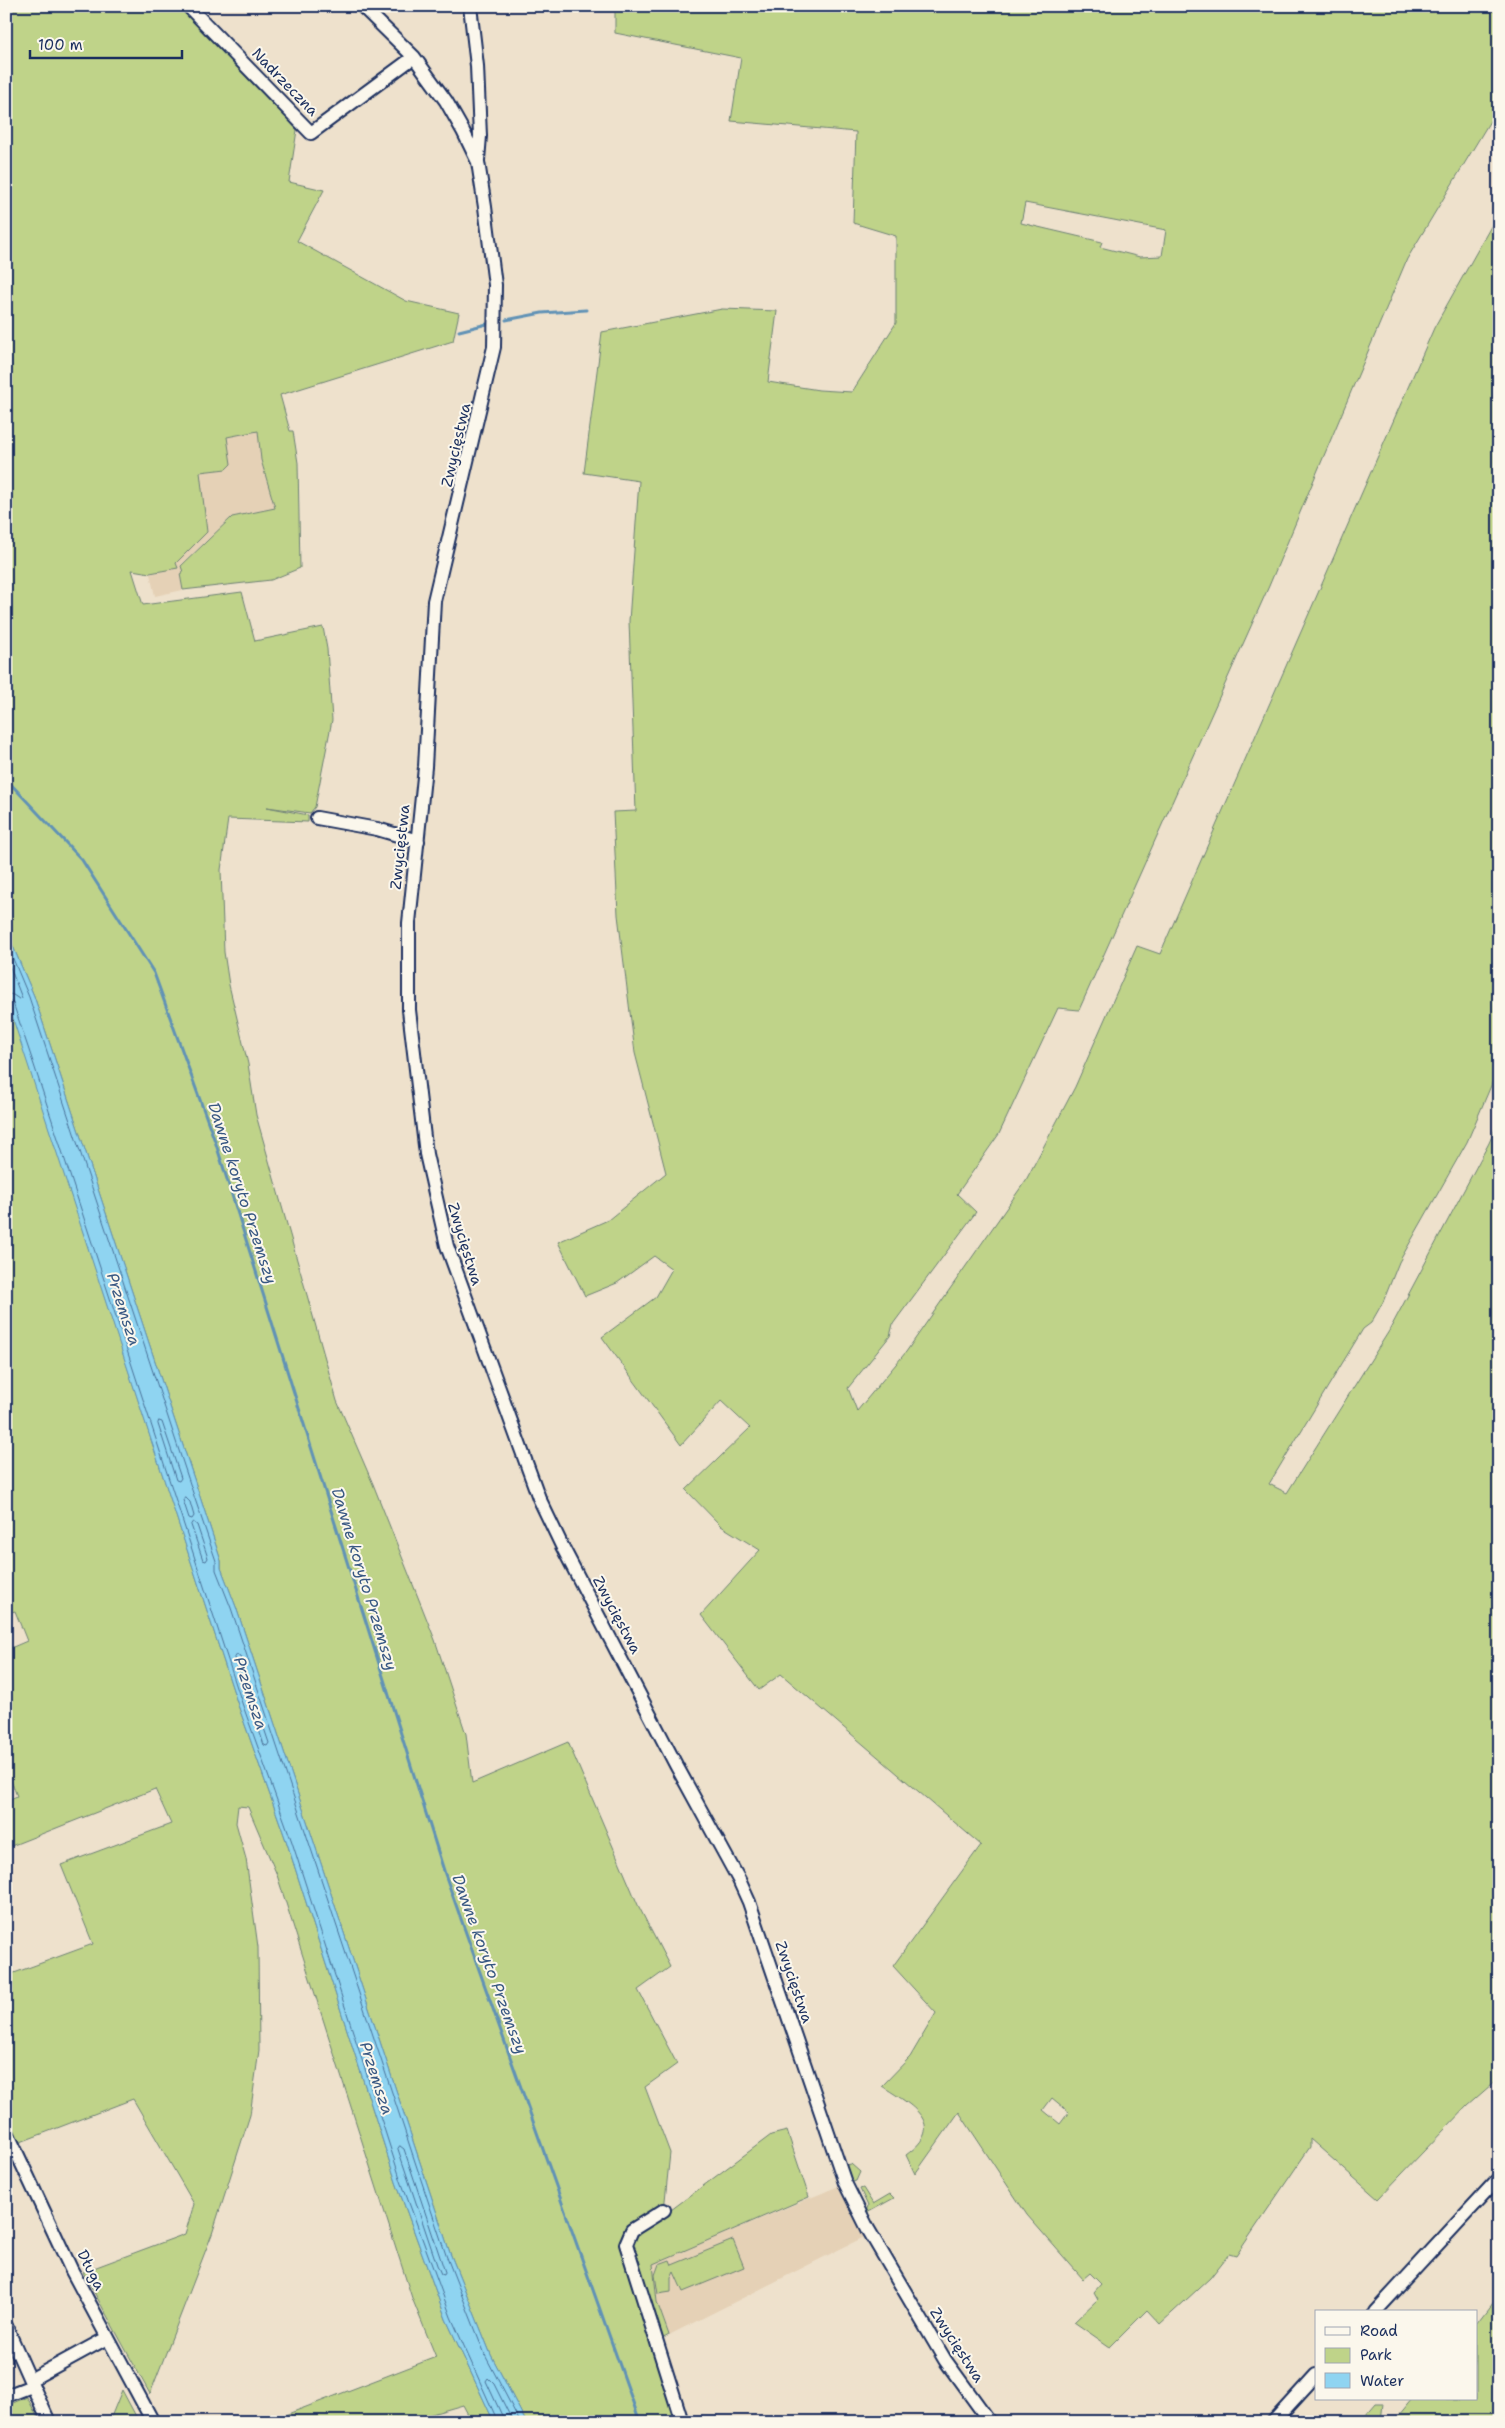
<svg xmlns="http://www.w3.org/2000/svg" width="1505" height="2428" viewBox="0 0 1505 2428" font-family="'Shantell Sans',sans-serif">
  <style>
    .built { fill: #e5d1b6 }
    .green { fill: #bfd389; stroke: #6d8174; fill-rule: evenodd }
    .water { fill: #8fd4f1; stroke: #6192b6 }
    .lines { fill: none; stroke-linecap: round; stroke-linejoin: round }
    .shore { stroke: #497199; stroke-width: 1 }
    .stream { stroke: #6192b6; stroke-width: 3 }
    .minor-casing { stroke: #1b2f5e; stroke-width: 16 }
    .minor { stroke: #fbf7ec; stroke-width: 12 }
    .labels { text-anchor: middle; stroke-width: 4; stroke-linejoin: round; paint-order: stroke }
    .street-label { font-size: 15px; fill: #1b2f5e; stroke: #fbf7ec }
    .water-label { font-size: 16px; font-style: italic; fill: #385883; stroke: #fbf7ec }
  </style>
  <rect width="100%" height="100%" fill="#eee1cc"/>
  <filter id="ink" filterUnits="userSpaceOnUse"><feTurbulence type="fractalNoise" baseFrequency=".02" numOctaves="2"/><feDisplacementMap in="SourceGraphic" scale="10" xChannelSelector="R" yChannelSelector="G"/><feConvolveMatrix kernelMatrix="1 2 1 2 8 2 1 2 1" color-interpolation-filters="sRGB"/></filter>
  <g filter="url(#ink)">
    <path class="built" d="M259,431L261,460L275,508L232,517L181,565L183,573L180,574L183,590L155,596L150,574L162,571L176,563L207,532L200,472L226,469L227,437Z
      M839,2186L864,2237L669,2335L657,2302L652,2264Z"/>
    <path class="green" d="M6,6H191L297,130L289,182L324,190L297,241L406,301L459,313L453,341L280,395L290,431H293L298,463L300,568L271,580L183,590L180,574L183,572L181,566L232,517L275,508L261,460L258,431L227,437L231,464L226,469L200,472L207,532L176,563L178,568L150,573L132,570L143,605L242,592L255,641L323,627L327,649L332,720L315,807L310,813L267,807L308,815V822L228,819L221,870L224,952L229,985L248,1064L256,1115L337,1401L373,1484L435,1640L466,1734L472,1783L568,1742L638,1905L670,1967L638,1990L677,2064L645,2087L670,2153L664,2210L667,2213L771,2135L787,2131L809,2197L653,2264L657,2302L669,2335L662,2339L689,2422H526L491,2355L450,2253L236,1607L221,1568V1561L200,1497L34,996L6,930Z
      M615,6H1499V106L1407,259L1269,586L1079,1010L1058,1008L999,1134L957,1194L976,1212L893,1324L890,1336L848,1388L857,1411L906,1352L1026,1180L1075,1087L1137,946L1160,954L1434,328L1499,212V1067L1467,1142L1399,1262L1383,1302L1371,1323L1363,1329L1269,1484L1287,1493L1389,1331L1489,1143L1499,1120V2078L1468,2105L1378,2199L1310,2139V2147L1236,2256L1229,2254L1210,2278L1160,2324L1147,2310L1110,2347L1074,2322L1098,2299L1094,2292L1101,2284L1090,2273L1083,2279L1027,2215L959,2112L915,2174L906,2155C949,2124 911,2105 882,2086L910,2057L936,2013L893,1966L981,1845L781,1674L759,1690L701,1615L760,1550L721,1526L686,1490L750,1428L721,1401L681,1445L602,1337L656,1297L672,1269L654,1256L617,1283L585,1296L558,1242L608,1220L666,1173L635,1053L618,915L613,812L636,811L629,621L639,481L584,473L602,332L722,309L777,311L768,382L819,390L852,392L896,323V236L853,223L856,132L731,121L741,58L615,33ZM1025,203L1166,230L1162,256L1140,257L1100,247L1102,242L1021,223ZM1052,2098L1069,2112L1060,2124L1043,2110Z
      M6,996L238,1705L287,1843L396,2182L446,2319L494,2422H472L463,2405L404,2422H267L436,2357L412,2298L277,1875L248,1807L238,1806L236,1823L246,1859L258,1947L259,2050L250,2115L212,2234L150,2394L83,2272L185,2234L194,2204L133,2099L18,2143L6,2118V1976L93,1944L61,1865L171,1824L155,1789L6,1848V1801L17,1796L6,1768V1650L27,1641L15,1611L6,1614Z
      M851,2164L860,2172L856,2181L852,2182L846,2165Z
      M863,2188L873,2204L890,2194L894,2198L865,2214L868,2206L860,2189Z
      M733,2240L744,2267L683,2292L674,2272L671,2278V2292L658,2294L655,2275L659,2264L670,2260L672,2265Z
      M1499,2294V2422H1393L1412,2399H1476V2324Z
      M122,2390L139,2422H109Z
      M27,2397L40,2422H6V2406Z
      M1376,2403H1383L1381,2422H1360Z"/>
    <path class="water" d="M6,930L34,996L200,1497L221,1561V1568L236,1607L450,2253L491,2355L526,2422H494L446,2319L396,2182L287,1843L238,1705L10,1010L6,996Z"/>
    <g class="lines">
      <path class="shore" d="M6,942L29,997L195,1499L216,1561V1570L231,1608L446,2255L486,2357L520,2422
        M6,957L22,998L19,999L13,995L6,993
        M6,1000L13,1003L34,1065L242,1703L292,1842L401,2181L451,2317L498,2422
        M159,1421L162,1422L181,1478L179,1481L176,1480L158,1424Z
        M185,1497L190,1502L194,1516L192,1519L189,1518L183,1500Z
        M193,1522L197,1525L208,1558L206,1561L203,1560L191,1525Z
        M237,1655L240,1657L269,1743L267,1746L264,1745L235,1658Z
        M400,2146L404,2149L445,2272L444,2275L441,2274L437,2265L398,2149Z
        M505,2422L486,2381L488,2378L494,2384L513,2422"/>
      <path class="stream" d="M506,320L542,313L586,310
        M459,331L487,324
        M6,779L82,860L154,973L216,1144L445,1874L640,2422"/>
      <g class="minor-casing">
        <path id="minor" d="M188,6L311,133L414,57
          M362,6L414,57L446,101L463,131L478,162L485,207L495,285L494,347L434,601L425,767L409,923V1010L426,1154L447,1246L539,1498L562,1546L676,1765L739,1880L749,1902L845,2183L868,2229L945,2360L990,2422
          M470,6L477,66L480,136L478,160
          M317,818L377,829L418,841
          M6,2130L71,2269L153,2422
          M664,2210L632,2230L626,2244L682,2422
          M1375,2312L1499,2178
          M6,2326L30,2380L107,2338
          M30,2380L49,2422
          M6,2396L32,2386
          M1273,2422L1316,2375"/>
      </g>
      <use href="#minor" class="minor"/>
    </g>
  </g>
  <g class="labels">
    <g class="street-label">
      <text transform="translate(285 82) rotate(46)" y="5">Nadrzeczna</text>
      <text transform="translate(456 445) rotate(-77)" y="5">Zwycięstwa</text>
      <text transform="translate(400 847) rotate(-84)" y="5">Zwycięstwa</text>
      <text transform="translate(465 1244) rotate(73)" y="5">Zwycięstwa</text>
      <text transform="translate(617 1615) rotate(62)" y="5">Zwycięstwa</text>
      <text transform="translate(794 1982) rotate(71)" y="5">Zwycięstwa</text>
      <text transform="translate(91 2270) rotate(63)" y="5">Długa</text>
      <text transform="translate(957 2345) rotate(57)" y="5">Zwycięstwa</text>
    </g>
    <g class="water-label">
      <text transform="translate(243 1193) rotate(72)" y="6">Dawne koryto Przemszy</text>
      <text transform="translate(124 1309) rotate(72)" y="6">Przemsza</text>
      <text transform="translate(365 1579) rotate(73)" y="6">Dawne koryto Przemszy</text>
      <text transform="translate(251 1693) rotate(72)" y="6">Przemsza</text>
      <text transform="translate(490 1964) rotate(70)" y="6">Dawne koryto Przemszy</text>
      <text transform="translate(377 2078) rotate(72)" y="6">Przemsza</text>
    </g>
  </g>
  <rect width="1505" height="2428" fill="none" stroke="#fbf7ec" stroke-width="25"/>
  <rect x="12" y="12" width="1480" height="2403" fill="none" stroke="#1b2f5e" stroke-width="2" filter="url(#ink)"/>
  <rect x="1315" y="2310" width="162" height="90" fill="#fbf7ec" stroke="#a1a7b3"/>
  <rect x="1325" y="2327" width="25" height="8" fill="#fbf7ec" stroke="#a1a7b3"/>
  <text x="1360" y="2336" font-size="15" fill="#1b2f5e">Road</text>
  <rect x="1325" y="2348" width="25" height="15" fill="#bfd389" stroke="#a1a7b3"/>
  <text x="1360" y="2360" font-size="15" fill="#1b2f5e">Park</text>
  <rect x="1325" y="2373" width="25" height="15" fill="#8fd4f1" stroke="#a1a7b3"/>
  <text x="1360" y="2386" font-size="15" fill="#1b2f5e">Water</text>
  <path d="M30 50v8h152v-8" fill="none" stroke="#1b2f5e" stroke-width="2.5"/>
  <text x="38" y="50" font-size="15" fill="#1b2f5e" stroke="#fbf7ec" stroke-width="4" paint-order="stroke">100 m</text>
</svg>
